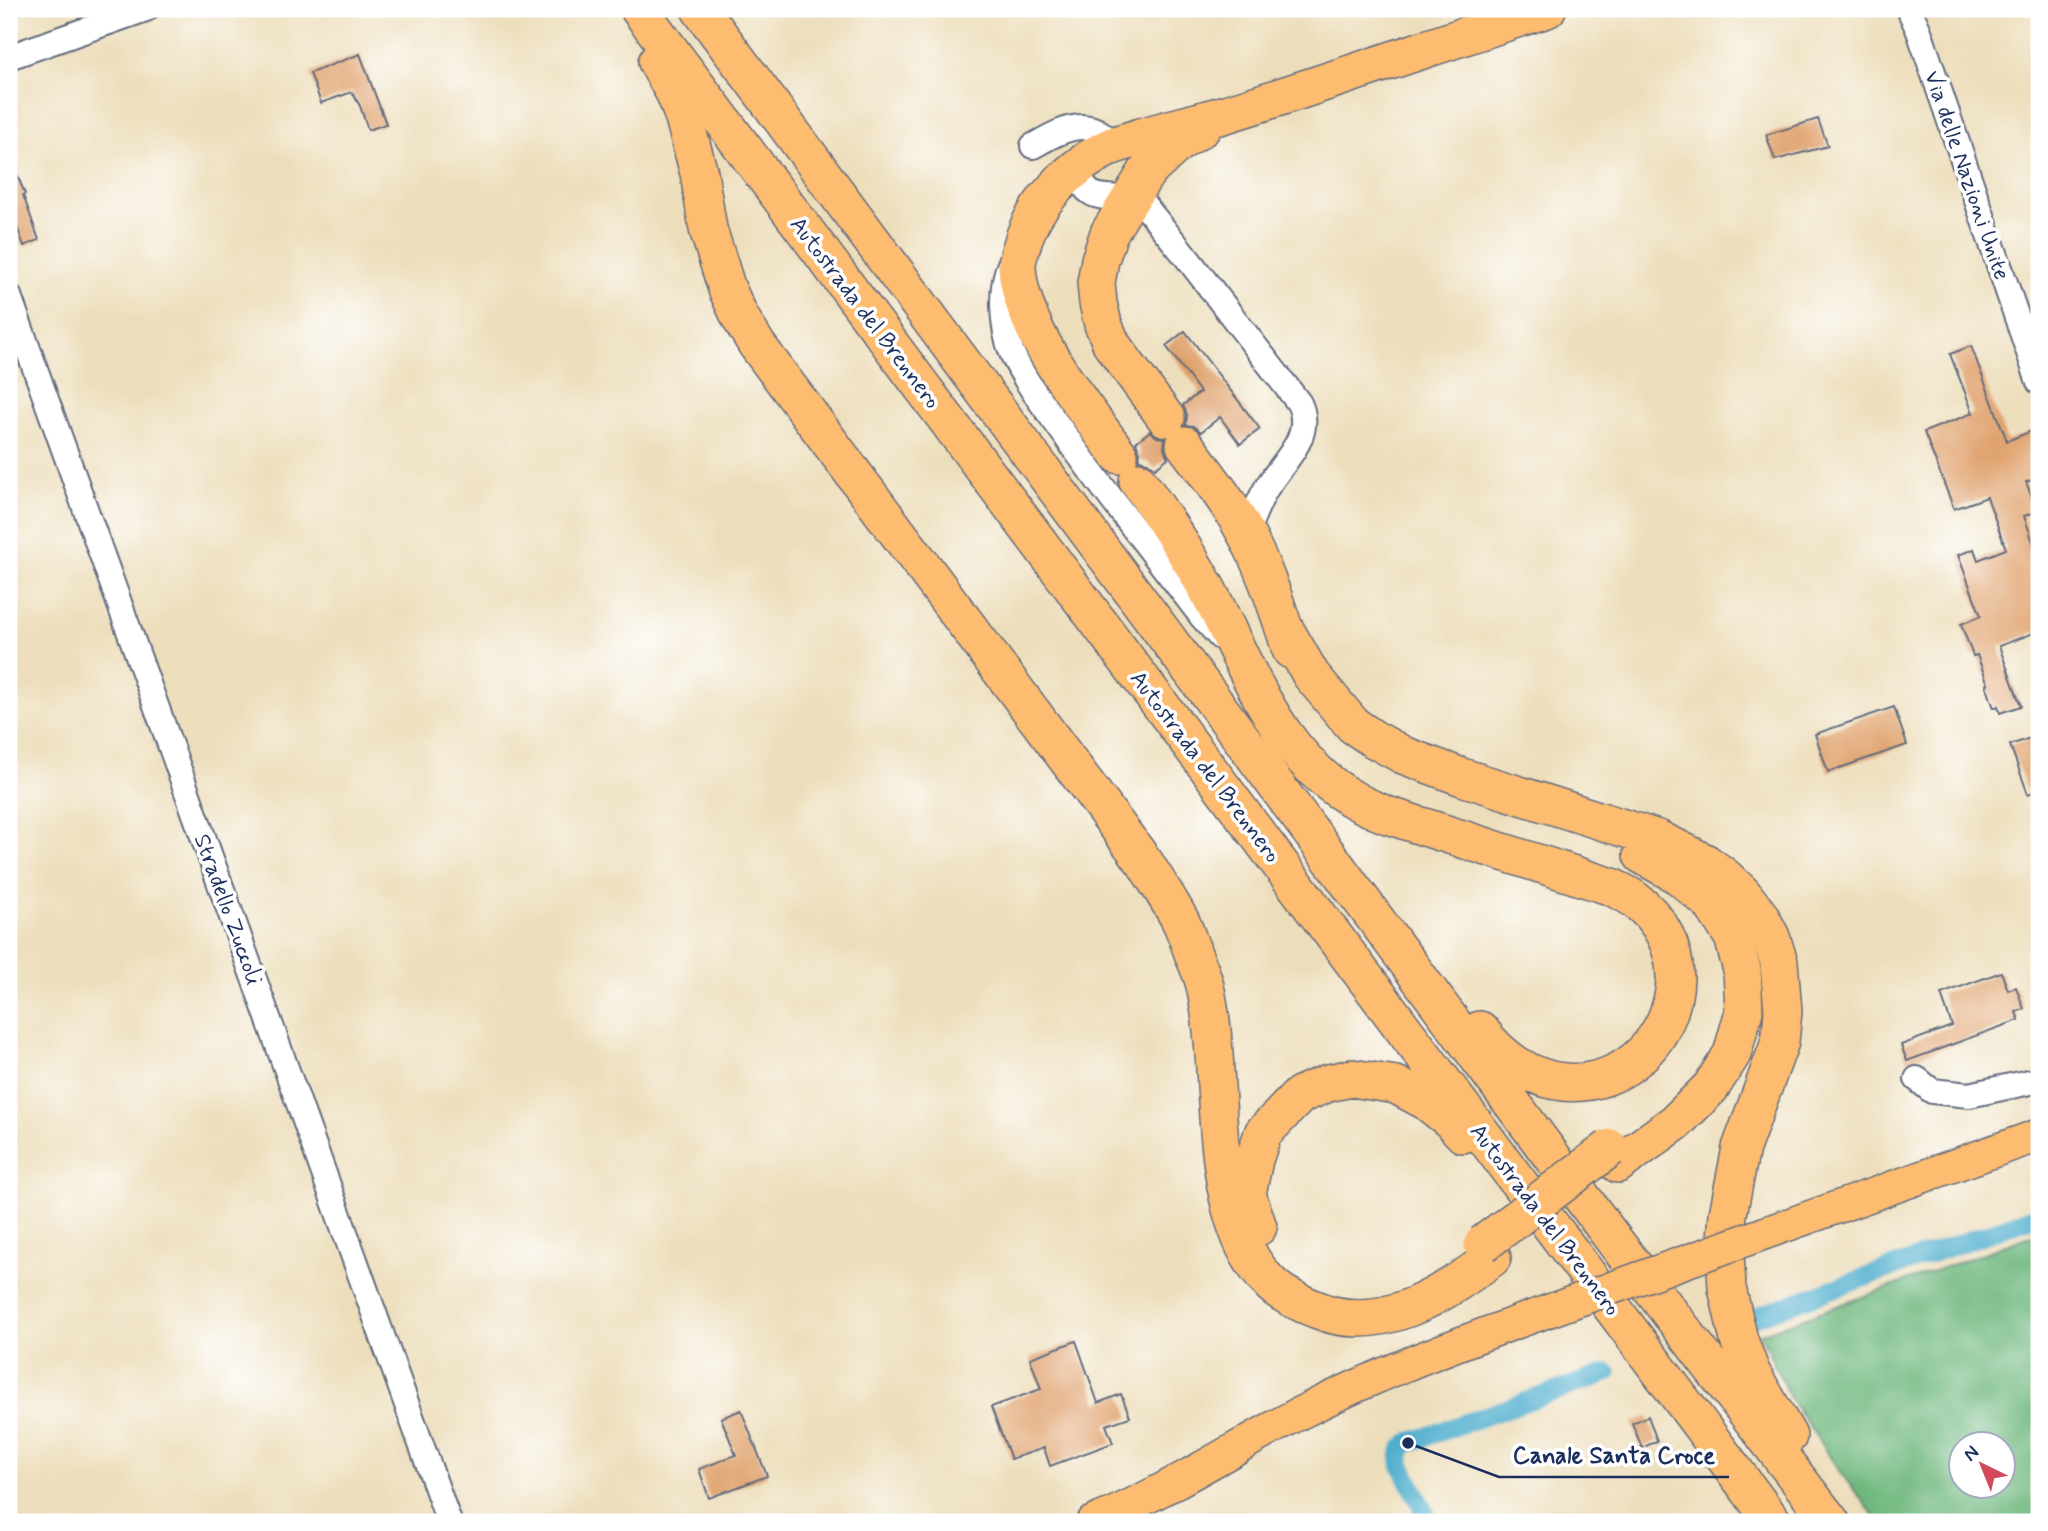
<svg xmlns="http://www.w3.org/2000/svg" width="2048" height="1531" viewBox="0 0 2048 1531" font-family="Mynerve,sans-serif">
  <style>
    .forest { fill: #70b87e; stroke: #46746e; stroke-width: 2; fill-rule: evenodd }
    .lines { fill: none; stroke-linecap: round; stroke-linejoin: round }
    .canal { stroke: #4dadcc; stroke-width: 19 }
    .building { fill: #df9f68 }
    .minor-casing { stroke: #646c7f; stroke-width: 28 }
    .major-casing { stroke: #646c7f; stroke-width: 35 }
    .highway-casing { stroke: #646c7f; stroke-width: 40 }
    .minor { stroke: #fff; stroke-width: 24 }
    .major { stroke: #fdbc70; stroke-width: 32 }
    .highway { stroke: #fdbc70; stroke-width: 37 }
    .major-bridge-casing { stroke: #646c7f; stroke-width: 35; stroke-linecap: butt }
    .highway-bridge-casing { stroke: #646c7f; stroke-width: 40; stroke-linecap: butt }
    .major-bridge { stroke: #fdbc70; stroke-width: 32 }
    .highway-bridge { stroke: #fdbc70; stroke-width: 37 }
    .labels { text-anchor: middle; stroke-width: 7; stroke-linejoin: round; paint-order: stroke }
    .street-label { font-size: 23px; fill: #1b2f5e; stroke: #fff }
    .leader { fill: none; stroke: #1b2f5e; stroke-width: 2.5 }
    .callout-dot { fill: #1b2f5e; stroke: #fff; stroke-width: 2.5 }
    .callout-label { font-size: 24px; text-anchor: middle; font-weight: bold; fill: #1b2f5e; stroke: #fff; stroke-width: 7; stroke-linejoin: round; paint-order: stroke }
  </style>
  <rect width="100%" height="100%" fill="#fff"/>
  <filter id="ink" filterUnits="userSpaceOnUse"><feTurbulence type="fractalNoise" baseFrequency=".0143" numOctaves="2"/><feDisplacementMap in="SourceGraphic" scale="14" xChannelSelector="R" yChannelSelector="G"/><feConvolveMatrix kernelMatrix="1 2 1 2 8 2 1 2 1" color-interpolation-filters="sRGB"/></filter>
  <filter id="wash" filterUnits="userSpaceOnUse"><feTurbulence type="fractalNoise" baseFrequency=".00686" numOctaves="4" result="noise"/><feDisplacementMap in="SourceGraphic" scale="28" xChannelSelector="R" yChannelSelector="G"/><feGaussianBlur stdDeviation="1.57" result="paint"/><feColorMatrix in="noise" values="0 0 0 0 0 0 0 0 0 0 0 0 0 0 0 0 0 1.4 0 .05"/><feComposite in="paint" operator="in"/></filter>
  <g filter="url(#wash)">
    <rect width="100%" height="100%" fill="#eddebb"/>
    <path class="forest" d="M2039,1233V1522H1879L1840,1472L1790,1398L1760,1334ZM1960,1444H2002V1486H1960Z"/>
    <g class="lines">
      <path class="canal" d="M1752,1318L2039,1215
        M1429,1522L1401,1464C1399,1454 1400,1449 1408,1443L1607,1373"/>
    </g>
    <g id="blocks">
      <path class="building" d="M360,54L386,124L368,130L360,106L352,92L321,103L310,73Z
        M1818,119L1828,146L1775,160L1766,135Z
        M9,155L25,194L23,195L39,240L24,246L12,213L15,212L10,201H9Z
        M1185,331L1260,429L1240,444L1220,417L1201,432L1194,426L1186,425L1187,415L1183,405L1200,392L1166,346Z
        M1971,346L2007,441L2039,428V477L2026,482L2037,511L2024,516L2039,559V631L1999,646L2021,706L2000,713L1998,706L1994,708L1986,685L1988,684L1977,655L1973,656L1961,624L1981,616L1958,555L1974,549L1978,560L2006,549L1987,497L1954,509L1924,432L1973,413L1950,354Z
        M1150,431L1157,437L1165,438L1164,448L1168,458L1155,468L1147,462L1139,460L1140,452L1136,442Z
        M1894,707L1907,745L1828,772L1815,734Z
        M2039,735V790L2028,794L2010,745Z
        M2001,972L2008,990L2016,987L2024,1009L2016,1012L2019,1020L1907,1061L1901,1045L1952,1026L1941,994Z
        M1076,1341L1098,1403L1121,1394L1130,1417L1106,1425L1113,1443L1050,1466L1044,1448L1011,1459L991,1407L1041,1389L1030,1358Z
        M741,1410L767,1476L709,1498L699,1469L736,1455L721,1418Z
        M1648,1416L1657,1441L1642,1448L1632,1423Z"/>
    </g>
  </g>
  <g filter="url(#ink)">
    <use href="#blocks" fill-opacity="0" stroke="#646c7f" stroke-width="2"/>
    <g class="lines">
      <g class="minor-casing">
        <path id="minor" d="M1909,9L1919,31L2039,382
          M9,57L146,9
          M1033,146C1061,130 1090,113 1113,146
          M1080,167C1080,201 1104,197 1130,198
          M1133,194L1145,206L1188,259L1299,403C1315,436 1283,461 1267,487C1258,502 1252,518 1246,534
          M1010,264C999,288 1002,329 1012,353C1025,383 1048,411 1067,438C1110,499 1157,558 1202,617L1220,637
          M9,296L449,1522
          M1917,1079L1932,1091L1969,1095L2039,1080"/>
      </g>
      <g class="major-casing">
        <path id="major" d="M1765,1233L2039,1135
          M1093,1522C1165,1493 1231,1449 1300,1413C1377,1374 1456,1344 1537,1315"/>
      </g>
      <g class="highway-casing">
        <path id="highway" d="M639,9L1773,1522
          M700,9L1613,1239L1831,1522
          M657,62L675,94L684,118L699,173L708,229L727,289L741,319L757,345L1145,863C1157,882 1170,901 1181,922C1186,933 1190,945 1194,956C1198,966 1203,976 1205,986C1226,1075 1202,1218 1272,1285C1284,1296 1302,1304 1318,1310C1381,1336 1443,1294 1492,1258
          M1166,418L1112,345L1103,324L1098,303L1096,283L1100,260L1109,233L1146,173L1177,144L1202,128
          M1185,445C1203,469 1223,494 1238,520C1262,560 1277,606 1291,650
          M1119,455C1082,404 1020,331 1017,266C1017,259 1020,252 1022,245C1033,203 1073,164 1112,146C1120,143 1129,141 1137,138C1168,129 1199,122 1229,113C1336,80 1441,43 1547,9
          M1138,481C1163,516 1186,551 1207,589C1248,666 1276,758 1358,802C1367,807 1377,811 1387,815L1612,887C1619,891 1628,894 1635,900C1660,918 1675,947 1675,978C1674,1036 1625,1088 1564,1082C1530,1079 1500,1057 1480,1030
          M1283,626L1311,675L1353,725L1372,738L1403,755L1462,777L1658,839L1706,863L1725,877L1742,893L1760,916L1771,937L1779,962L1783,1011L1780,1042L1741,1148L1728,1214L1725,1251L1727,1288L1739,1340L1751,1372L1788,1436
          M1618,1164L1676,1122L1711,1087L1732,1054L1744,1011L1742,970L1733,937L1711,903L1679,876L1642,855
          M1258,1227L1247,1194L1254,1160L1263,1133L1300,1095L1328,1083L1352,1078L1396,1085L1426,1101L1450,1120L1463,1134"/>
      </g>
      <use href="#minor" class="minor"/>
      <use href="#major" class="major"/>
      <use href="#highway" class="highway"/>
      <g class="major-bridge-casing">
        <path id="major-bridge" d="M1537,1315L1765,1233"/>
      </g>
      <g class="highway-bridge-casing">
        <path id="highway-bridge" d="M1483,1244L1610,1148"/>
      </g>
      <use href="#major-bridge" class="major-bridge"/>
      <use href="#highway-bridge" class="highway-bridge"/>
    </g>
  </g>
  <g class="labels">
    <g class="street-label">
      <text transform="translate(1968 175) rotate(71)" y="8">Via delle Nazioni Unite</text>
      <text transform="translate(866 312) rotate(53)" y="8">Autostrada del Brennero</text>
      <text transform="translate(1206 766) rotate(53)" y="8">Autostrada del Brennero</text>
      <text transform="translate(229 909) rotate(70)" y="8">Stradello Zuccoli</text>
      <text transform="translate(1546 1219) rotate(53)" y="8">Autostrada del Brennero</text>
    </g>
  </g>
  <path class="leader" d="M1408 1443L1499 1477H1729"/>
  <circle class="callout-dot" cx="1408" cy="1443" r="7"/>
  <g class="callout-label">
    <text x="1614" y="1463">Canale Santa Croce</text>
  </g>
  <rect width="2048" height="1531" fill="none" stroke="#fff" stroke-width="35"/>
  <g transform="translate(1982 1465) rotate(317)"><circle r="33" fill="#ffffff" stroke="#a4acbf" stroke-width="2"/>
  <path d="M0-5L12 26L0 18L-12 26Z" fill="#d1495b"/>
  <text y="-10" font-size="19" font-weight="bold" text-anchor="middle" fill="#1b2f5e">N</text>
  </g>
</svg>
